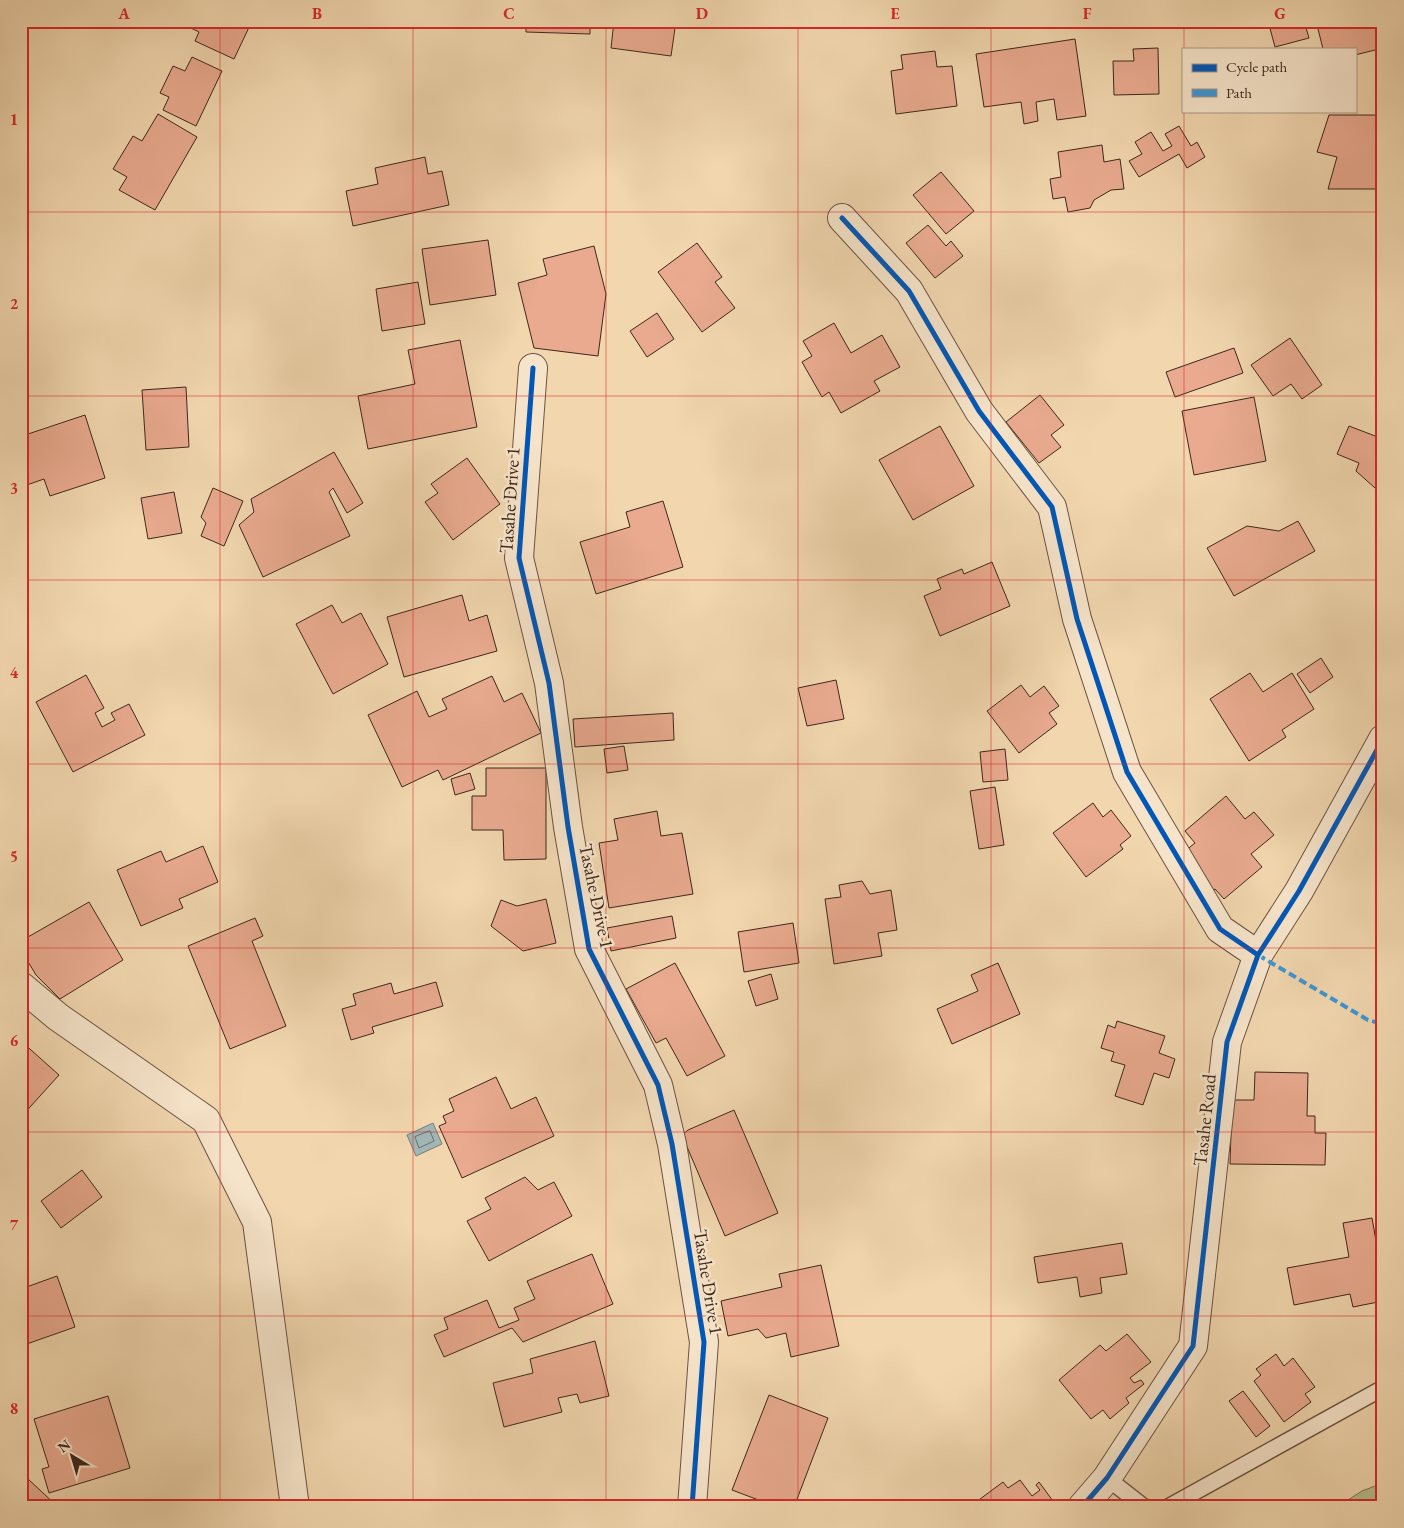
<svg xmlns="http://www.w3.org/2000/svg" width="1404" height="1528" viewBox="0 0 1404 1528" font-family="'EB Garamond',serif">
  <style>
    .green { fill: #b6be8d; stroke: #7a7255 }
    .water { fill: #a1b6b7; stroke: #797d79 }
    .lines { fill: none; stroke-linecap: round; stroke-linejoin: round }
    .shore { stroke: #706e6a; stroke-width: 1 }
    .building { fill: #e9aa8f; stroke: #3e271d }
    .service-casing { stroke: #6b5341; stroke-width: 18 }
    .minor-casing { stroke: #6b5341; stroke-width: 30 }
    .tertiary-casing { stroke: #6b5341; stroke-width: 30 }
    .service { stroke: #f6e4ca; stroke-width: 15 }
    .minor { stroke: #f6e4ca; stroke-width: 28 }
    .tertiary { stroke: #f6e4ca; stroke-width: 28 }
    .quiet { stroke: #3f96d5; stroke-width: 4; stroke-dasharray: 8 4; stroke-linecap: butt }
    .cycleway-casing { stroke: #f6e4ca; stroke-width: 8 }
    .cycleway { stroke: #0057b8; stroke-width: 5 }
    .grid { fill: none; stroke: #d62828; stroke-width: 1; stroke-opacity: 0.55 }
    .labels { text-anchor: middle; stroke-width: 5; stroke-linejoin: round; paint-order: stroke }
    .street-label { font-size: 19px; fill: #3e271d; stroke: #f6e4ca }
    .neatline { fill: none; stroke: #d62828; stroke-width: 2 }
    .grid-label { font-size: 16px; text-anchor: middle; font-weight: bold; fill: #d62828 }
  </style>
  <rect width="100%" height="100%" fill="#f1d6ae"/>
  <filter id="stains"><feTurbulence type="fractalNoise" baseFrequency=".004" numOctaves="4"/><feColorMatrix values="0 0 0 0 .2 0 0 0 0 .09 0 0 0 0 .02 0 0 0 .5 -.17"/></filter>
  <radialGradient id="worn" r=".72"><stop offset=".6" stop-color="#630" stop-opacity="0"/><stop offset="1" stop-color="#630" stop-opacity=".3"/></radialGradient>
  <path class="green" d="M1383,1483V1507H1337L1362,1491Z"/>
  <path class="water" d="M433,1123L442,1144L416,1156L407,1135Z"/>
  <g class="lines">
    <path class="shore" d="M430,1131L434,1141L419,1148L415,1137Z"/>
  </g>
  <path class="building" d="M191,21H252L234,59L195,41L199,32L189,27Z
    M526,21H590V34L526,32Z
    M614,21H676L671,56L611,48Z
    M1268,21H1304L1309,38L1275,47Z
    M1316,21H1377L1383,48L1355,55V49H1323Z
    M1075,39L1086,116L1057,120L1054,99L1036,102L1038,121L1024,124L1021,102L984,107L976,54Z
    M1158,48L1159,94L1114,95L1113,61H1134L1133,49Z
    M935,51L937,67L952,66L957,106L896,114L891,71L903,69L901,55Z
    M192,57L222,71L196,126L163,110L169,97L160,93L173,66L185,71Z
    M158,114L197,137L155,210L119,190L127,177L113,169L133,136L142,141Z
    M1329,115H1383V143H1377L1376,189H1328L1337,157L1317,152Z
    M1179,126L1191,146L1197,142L1205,157L1187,168L1179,154L1139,177L1129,161L1142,154L1135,142L1151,132L1163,151L1172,146L1165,134Z
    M1102,145L1104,162L1120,159L1124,189L1111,190L1094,200L1090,208L1068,212L1065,197L1053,199L1050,179L1061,177L1058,152Z
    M425,157L428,174L442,171L449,205L353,226L346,191L378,184L375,168Z
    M941,172L974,211L946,234L913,195Z
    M928,225L946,246L951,241L963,256L935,278L906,243Z
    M488,240L496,295L430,305L422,249Z
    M697,243L722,277L715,282L735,308L702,332L658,272Z
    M594,246L606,294L598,356L534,348L518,283L547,275L543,259Z
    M418,282L425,324L382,331L376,289Z
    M657,313L674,339L647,357L630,331Z
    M834,323L851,353L882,335L900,367L874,381L880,391L841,413L829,392L822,397L802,362L812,356L803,341Z
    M1290,338L1322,385L1302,399L1291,384L1273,396L1251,365Z
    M460,340L477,427L368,449L358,396L415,384L408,350Z
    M1234,348L1243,373L1175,397L1166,372Z
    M186,387L189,447L146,450L142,390Z
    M1040,395L1064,425L1051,435L1061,447L1039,463L1006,422Z
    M1254,397L1266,461L1194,475L1182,411Z
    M85,415L105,478L50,496L44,479L21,487V444L24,443L22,436Z
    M940,426L974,486L913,520L879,460Z
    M1349,426L1383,439V486L1375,488L1356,471L1359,463L1337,454Z
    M334,452L363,503L347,513L333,488L329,492L350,536L263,577L239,525L254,512L251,499Z
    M467,458L500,504L453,540L425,502L438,493L431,484Z
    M213,488L243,501L224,546L201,536L206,523L201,517Z
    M174,492L182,533L148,539L141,498Z
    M663,501L683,567L596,594L580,542L630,527L626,512Z
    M1298,521L1315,551L1234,596L1207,548L1247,526L1279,531Z
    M992,562L1010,606L940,636L924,596L941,589L937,579L962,569L964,574Z
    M462,595L469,621L487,615L497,651L404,677L387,617Z
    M332,605L342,623L361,613L388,664L333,694L296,624Z
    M1321,658L1333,677L1310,693L1297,674Z
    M1250,673L1263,692L1292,673L1314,709L1282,730L1286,737L1249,761L1210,699Z
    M86,675L104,708L95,713L102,727L115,720L111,713L129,704L145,735L73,772L36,702Z
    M492,676L504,702L522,693L541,733L443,780L438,770L402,787L368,715L417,691L429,717L447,709L442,699Z
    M836,680L844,719L807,726L798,688Z
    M1021,685L1030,697L1044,686L1059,706L1049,713L1057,724L1019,753L987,711Z
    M673,713L674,740L575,747L573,719Z
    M624,746L628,770L607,773L604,749Z
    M1005,749L1008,780L983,782L980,752Z
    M486,768H546V859L504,860L503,830H472V796H486Z
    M470,773L475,789L455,795L451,779Z
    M995,787L1004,845L979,849L970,791Z
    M1226,796L1245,819L1254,812L1274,835L1251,854L1262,867L1224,899L1215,889L1210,893L1179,856L1195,843L1185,831Z
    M1093,803L1103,817L1111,810L1131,836L1120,845L1123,849L1086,877L1053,833Z
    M657,811L661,836L682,833L693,894L609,908L599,843L618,840L614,819Z
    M203,846L218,882L179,899L183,908L141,926L117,870L161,851L166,862Z
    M862,881L870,894L891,890L897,930L878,933L882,956L834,964L825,899L841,897L839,885Z
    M546,899L556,943L523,951L491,926L501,900L517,906Z
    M89,902L123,960L60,999L36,975L21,950V941Z
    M672,916L676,938L611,951L607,928Z
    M255,918L263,936L252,941L286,1026L230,1049L188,946Z
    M793,923L799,963L744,972L738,932Z
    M675,963L725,1056L687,1076L666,1038L656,1043L626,989Z
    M998,963L1020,1014L952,1044L937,1009L978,991L971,975Z
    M771,974L778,999L756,1006L748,981Z
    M436,982L443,1006L372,1027L374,1033L351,1040L342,1009L356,1005L353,994L391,983L394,994Z
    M1117,1021L1165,1036L1159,1053L1175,1059L1169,1078L1154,1073L1143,1105L1115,1096L1125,1065L1111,1061L1114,1052L1101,1048L1108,1025L1115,1028Z
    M21,1041L59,1075L21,1117Z
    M1255,1072L1308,1073L1307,1116H1315V1133H1326L1325,1165L1230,1164L1232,1100H1254Z
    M496,1077L511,1109L536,1097L554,1136L462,1178L439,1126L446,1123L443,1116L454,1111L449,1099Z
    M734,1110L778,1213L725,1236L682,1135L688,1130Z
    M82,1170L102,1197L61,1228L41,1201Z
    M525,1177L538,1190L554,1182L572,1216L489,1261L467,1221L491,1209L485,1198Z
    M1372,1218L1378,1252L1383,1251V1301L1353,1307L1350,1294L1294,1305L1287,1268L1349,1257L1343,1223Z
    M1122,1243L1127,1274L1100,1278L1102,1293L1080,1297L1077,1277L1038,1283L1034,1257Z
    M592,1254L613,1304L523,1342L512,1328L444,1357L434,1335L448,1329L444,1318L487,1300L499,1328L519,1320L514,1308L535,1299L527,1281Z
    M821,1265L839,1346L791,1357L786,1333L766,1338L758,1329L728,1336L721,1301L782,1287L779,1274Z
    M57,1276L75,1327L21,1346V1289Z
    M1127,1334L1151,1362L1130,1378L1134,1383L1141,1380L1144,1384L1126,1398L1129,1403L1110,1419L1103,1410L1091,1419L1059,1380L1100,1345L1106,1351Z
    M595,1341L609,1396L580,1403L577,1394L558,1398L562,1412L504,1427L493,1383L533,1373L530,1359Z
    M1276,1354L1284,1366L1293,1358L1315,1387L1305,1394L1311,1402L1284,1422L1254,1381L1261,1375L1256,1369Z
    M1243,1391L1270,1426L1256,1437L1229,1401Z
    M769,1395L828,1418L794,1507H777L732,1490Z
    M108,1396L130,1468L49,1493L42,1469L49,1467L34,1419Z
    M27,1478L58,1507H21V1485Z
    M1020,1480L1032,1496L1040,1490L1036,1485L1039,1482L1053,1501L1045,1507H973L972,1505L1003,1482L1008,1488Z"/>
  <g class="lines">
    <g class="service-casing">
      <path id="service" d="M1107,1478L1144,1507
        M1168,1507L1383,1388"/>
    </g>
    <g class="minor-casing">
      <path id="minor" d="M842,218L909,291L979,411L1052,507L1077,619L1127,772L1220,929L1258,955
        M533,368L519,558L549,683L568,827L589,949L658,1085L672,1144L704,1342L692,1507
        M21,986L58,1017L206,1120L257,1222L295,1507"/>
    </g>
    <g class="tertiary-casing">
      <path id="tertiary" d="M1082,1507L1107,1478L1193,1346L1227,1042L1258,955L1299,891L1383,739"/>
    </g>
    <use href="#service" class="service"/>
    <use href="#minor" class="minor"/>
    <use href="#tertiary" class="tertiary"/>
    <path class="quiet" d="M1258,955L1368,1020L1383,1024"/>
    <g class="cycleway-casing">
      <path id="cycleway" d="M842,218L909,291L979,411L1052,507L1077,619L1127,772L1220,929L1258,955
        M533,368L519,558L549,683L568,827L589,949L658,1085L672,1144L704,1342L692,1507
        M1082,1507L1107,1478L1193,1346L1227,1042L1258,955L1299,891L1383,739"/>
    </g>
    <use href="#cycleway" class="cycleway"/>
  </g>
  <path class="grid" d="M220,21V1507M413,21V1507M606,21V1507M798,21V1507M991,21V1507M1184,21V49M1184,111V1507M21,212H1383M21,396H1383M21,580H1383M21,764H1383M21,948H1383M21,1132H1383M21,1316H1383"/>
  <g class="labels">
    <g class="street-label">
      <text transform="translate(509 500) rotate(-86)" y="7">Tasahe Drive 1</text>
      <text transform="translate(597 896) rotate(78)" y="7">Tasahe Drive 1</text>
      <text transform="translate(1204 1120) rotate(-84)" y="7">Tasahe Road</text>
      <text transform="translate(709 1282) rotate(81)" y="7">Tasahe Drive 1</text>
    </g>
  </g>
  <rect width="1404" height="1528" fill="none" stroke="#f1d6ae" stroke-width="55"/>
  <rect x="1182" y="48" width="175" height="65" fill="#f6e4ca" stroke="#ac9885"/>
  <rect x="1192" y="64" width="25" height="8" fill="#0057b8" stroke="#ac9885"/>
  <text x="1226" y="72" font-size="15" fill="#3e271d">Cycle path</text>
  <rect x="1192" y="89" width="25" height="8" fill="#3f96d5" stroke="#ac9885"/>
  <text x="1226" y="98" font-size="15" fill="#3e271d">Path</text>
  <g transform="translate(72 1456) rotate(322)" stroke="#f6e4ca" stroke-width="4" paint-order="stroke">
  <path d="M0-4L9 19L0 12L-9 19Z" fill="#3e271d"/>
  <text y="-8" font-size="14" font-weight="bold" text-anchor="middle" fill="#3e271d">N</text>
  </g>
  <rect x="28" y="28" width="1348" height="1472" class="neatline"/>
  <g class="grid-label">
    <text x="124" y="19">A</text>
    <text x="317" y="19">B</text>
    <text x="509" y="19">C</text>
    <text x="702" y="19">D</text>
    <text x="895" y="19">E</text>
    <text x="1087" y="19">F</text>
    <text x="1280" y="19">G</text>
    <text x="14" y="125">1</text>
    <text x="14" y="309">2</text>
    <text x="14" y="494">3</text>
    <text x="14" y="678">4</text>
    <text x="14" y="862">5</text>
    <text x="14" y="1046">6</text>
    <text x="14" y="1230">7</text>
    <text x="14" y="1414">8</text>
  </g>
  <rect width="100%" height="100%" filter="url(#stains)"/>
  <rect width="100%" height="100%" fill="url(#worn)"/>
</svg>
